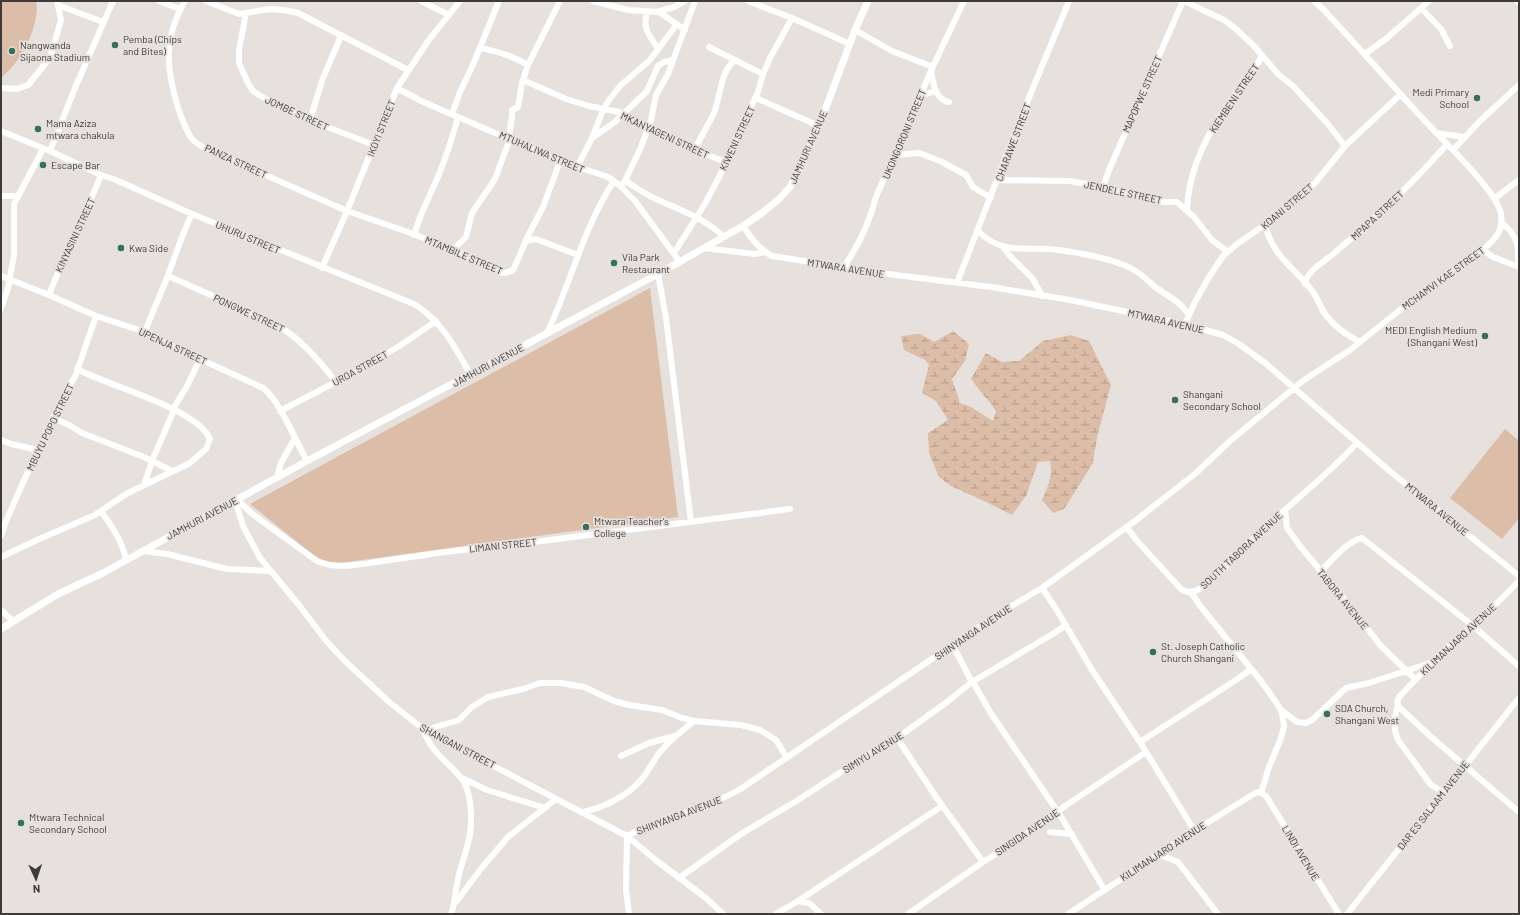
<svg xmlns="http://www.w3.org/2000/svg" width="1520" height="915" viewBox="0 0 1520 915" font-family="Barlow,sans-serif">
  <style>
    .green { fill: #dcbda8 }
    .wetland { fill: url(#wetland-marsh) }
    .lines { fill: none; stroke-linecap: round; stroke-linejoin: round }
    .minor { stroke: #fff; stroke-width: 6 }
    .tertiary { stroke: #fff; stroke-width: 7 }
    .poi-dot { fill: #377058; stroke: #e7e1dd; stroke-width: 1.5 }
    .labels { text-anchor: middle; stroke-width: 3.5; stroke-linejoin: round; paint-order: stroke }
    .poi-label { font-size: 10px; fill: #3d3b39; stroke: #e7e1dd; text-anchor: start }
    .street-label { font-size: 10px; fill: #3d3b39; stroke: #e7e1dd }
  </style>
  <defs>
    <pattern id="wetland-marsh" width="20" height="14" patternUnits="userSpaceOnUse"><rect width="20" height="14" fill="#dcbda8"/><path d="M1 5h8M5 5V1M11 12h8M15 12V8" fill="none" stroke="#b49b8a"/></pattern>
  </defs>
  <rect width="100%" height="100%" fill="#e7e1dd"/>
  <path class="green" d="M1,1H36C37,6 37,12 36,17C32,39 19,63 1,78Z
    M650,288L678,517L332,564L317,558L250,504Z
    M1505,429L1519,441V518L1502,539L1450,498Z"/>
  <path class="wetland" d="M953,331L969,344L965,361L952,379L960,403L971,407L993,421L996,412L990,402L984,396L971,379L986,353L1002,362L1019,361L1043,341L1071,335L1089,341L1111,385L1097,437L1093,463L1064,509L1053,513L1042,500C1048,487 1053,475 1050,461L1038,462L1026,496L1012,515L988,503L951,486L939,477L929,453L928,433L948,420L936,401L922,393L929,365L925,360L904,350L901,336L920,334L934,342Z"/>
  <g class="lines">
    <path class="minor" d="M159,1L180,9
      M185,1C163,38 166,68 178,108C182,118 185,130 192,139C197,144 206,149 213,152L347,211L408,232L449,248L489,265L499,272L506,273L513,270L515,266L528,236L543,207L560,161
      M206,1L239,14L270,9L283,10L298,13L408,70
      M421,1L449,15
      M593,1L628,10L659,12L685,30
      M748,1L792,18L850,44
      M1184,1L1224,20L1236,29L1254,46L1278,74L1293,86L1327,123L1345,146
      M1517,1L1519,3
      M58,5L103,22
      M1421,8L1441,29L1450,46
      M647,12C642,30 650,35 658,49
      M657,12L674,7L685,1
      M246,13L239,50V63L248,83L253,91L272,103L304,118L374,145
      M855,30L892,51L933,67
      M709,47L763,74
      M480,48C497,51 513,56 528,65
      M1365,54L1387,38L1429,1
      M931,72C934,85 935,99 949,102
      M523,80L566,99L589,106L619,112L633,121L710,156L726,162
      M1,88L17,89L28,85L50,58L61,20L57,1
      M397,88L421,101L560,161L608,177L619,185L635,201L680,262
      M920,96L935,91
      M756,98L819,126
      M452,114L460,92L472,67L499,1
      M310,120L323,78L341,36
      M1,131L50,151L101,175L116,180L192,214L414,304C441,320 455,347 470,374
      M1436,133L1465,137
      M592,138L615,122L647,91L658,66L664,62L673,60
      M695,149C701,137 708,125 714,113C720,98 721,68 736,60
      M1453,150L1480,121L1519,85
      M50,151L75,88L113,1
      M895,155L919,153L940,161L966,175L973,187L991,198
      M577,167L592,138L603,110L609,100L620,86L650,60L677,24
      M998,180L1070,181L1103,187L1133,196L1164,202H1177L1194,217L1212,240L1228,252
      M625,181C636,187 646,195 658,200C680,210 706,219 724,237
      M621,186L625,181L641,147L651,120L656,95L668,74L695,1
      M1103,187L1109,170L1183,1
      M1,196H18
      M1495,198L1519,180
      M1187,210C1188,175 1203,142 1222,113C1234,93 1251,76 1262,56
      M1501,222C1518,236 1519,245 1518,266
      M1265,225C1274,259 1294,266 1313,292C1317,298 1320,305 1323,311C1333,326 1345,334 1360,342
      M743,226C751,238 759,249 772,256L844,267L864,271L991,287L1070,300L1185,324L1223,335L1239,344L1265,363L1392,473L1519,576
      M978,231C1000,253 1020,248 1049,249C1061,250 1075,252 1088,255C1103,258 1121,262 1134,270C1143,275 1150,283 1158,289C1169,297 1181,302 1188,314
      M414,235C421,211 431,194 440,172C447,154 453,135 458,117
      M526,241L536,239L578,255
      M1003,247L1012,258L1033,279L1042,296
      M704,248L754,254L765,252
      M453,250L466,237L472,213L495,179L508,144L512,116V110L518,107L522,83L528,65L560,1
      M1483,250L1493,257L1519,267
      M674,253L706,202L720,175L758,92L763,74L770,58L792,18
      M844,267C858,246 870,221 876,197L935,62L964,1
      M322,268L347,211L397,88L428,41L460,1
      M658,274L666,318L691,522
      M1,276L49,295L96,316L145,332L160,340L200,359L263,388C279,399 296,442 307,461
      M168,276L272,322C298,336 318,359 336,382
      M957,283L1021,117L1069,1
      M1305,284C1307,271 1322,263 1332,255C1372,221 1412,185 1447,144
      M49,295C64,254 85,216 101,175
      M1,309L8,288L14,255V204L43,149
      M1185,324L1195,302L1209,277L1223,256L1237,244L1282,213L1315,183L1345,146L1401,94
      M145,332C152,312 161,294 168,275C176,254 182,234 192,214
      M547,333C571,283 583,228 614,181
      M173,409L187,386L200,359
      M280,411L361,369L401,345L436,321
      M53,418L69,425L82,433L144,457L172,471
      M1,440L11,444L38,450
      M277,477L281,463L295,438
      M144,485L152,461L174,410
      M237,499L251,513L317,561C338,570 361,564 383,561C426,555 468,548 511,545L790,509
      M235,500L243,526L260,558L299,605L327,642L346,662L388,701L423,729L627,836L657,861L706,898L723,914
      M1285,510L1287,528L1300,546L1350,606L1380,645L1415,679
      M101,511C112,527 122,540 126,560
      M1126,527L1139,543L1181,589C1188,594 1195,592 1201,588C1221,575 1237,554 1254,538C1288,505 1326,477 1357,443
      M1,536L6,521L43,438L68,387L75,377L96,316
      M142,551L167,554L227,569L270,571
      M1,557L37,540L95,515L126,494L190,463L206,449L210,439C197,408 108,386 77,369
      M1321,571C1332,560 1346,542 1362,538L1472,625L1519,666
      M1519,581L1487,613L1444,650L1399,697L1397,702L1398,706L1430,736L1519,812
      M1042,588L1058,612L1092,670L1140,742L1194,830
      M1191,592L1201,607L1261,681L1278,705L1282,713L1284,726L1281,738L1269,767L1261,793
      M1,610L13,621
      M953,646L972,682
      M973,682L990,712L1060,815L1104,889
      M1398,704L1395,717V730L1398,740L1431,785L1443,792
      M1281,710L1297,722L1306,723L1312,720L1346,688L1369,683L1430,663
      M423,729C426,738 430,745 437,753C445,762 457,771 464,782C472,797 473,826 468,843C465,857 459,870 457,884C455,894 455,904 451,914
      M426,730L459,720L472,707L488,697L523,689L540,683H561L584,687L614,701L629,705L662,710L682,718L694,721L741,725L760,730L776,740L787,758
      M897,738L936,797L983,862
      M1140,742L1239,678L1251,669
      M621,756L649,743L675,736
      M460,777L487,790L545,808
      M1261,793L1266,796L1339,914
      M583,812C603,808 627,796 641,780C648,772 653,761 660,752C670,740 682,731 694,721
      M1050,832L1072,834
      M627,836C663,817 703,810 739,790L998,614L1042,588L1135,521L1196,473L1231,440L1304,380L1350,350L1426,289L1483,250C1494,240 1504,231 1501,214C1497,191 1446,144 1429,125C1404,99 1381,72 1357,46C1346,34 1335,22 1324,10L1314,1
      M627,836L626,890L629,914
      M1157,854L1178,862L1218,914
      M679,878L741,834L798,800L864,757L897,738L947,702L972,682L1056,632L1066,625
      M798,901L809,903L821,914
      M456,902L480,870L508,837L556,799
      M776,914L798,901L942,806
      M908,914L983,862L1020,839L1068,804L1146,752
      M1068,914L1138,868L1157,854L1252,795L1257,792L1261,793
      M1347,914L1519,698"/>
    <path class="tertiary" d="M1,629L58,594L103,573L307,461L658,274L743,226L762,213L779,199L790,187L799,170L819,126L855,30L868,1"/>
  </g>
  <g class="poi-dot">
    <circle cx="115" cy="45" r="4"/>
    <circle cx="12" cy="51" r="4"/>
    <circle cx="1477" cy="98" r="4"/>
    <circle cx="38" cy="129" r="4"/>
    <circle cx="43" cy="165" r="4"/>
    <circle cx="121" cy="248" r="4"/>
    <circle cx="614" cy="263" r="4"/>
    <circle cx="1485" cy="336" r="4"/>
    <circle cx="1175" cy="400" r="4"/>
    <circle cx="586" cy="527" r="4"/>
    <circle cx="1153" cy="652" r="4"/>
    <circle cx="1327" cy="714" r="4"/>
    <circle cx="21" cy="823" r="4"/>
  </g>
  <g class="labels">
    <g class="poi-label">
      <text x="123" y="43">Pemba (Chips<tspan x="123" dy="12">and Bites)</tspan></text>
      <text x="20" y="49">Nangwanda<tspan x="20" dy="12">Sijaona Stadium</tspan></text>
      <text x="1469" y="96" text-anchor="end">Medi Primary<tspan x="1469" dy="12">School</tspan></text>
      <text x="46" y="127">Mama Aziza<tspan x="46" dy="12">mtwara chakula</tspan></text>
      <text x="51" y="169">Escape Bar</text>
      <text x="129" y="252">Kwa Side</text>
      <text x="622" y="261">Vila Park<tspan x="622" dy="12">Restaurant</tspan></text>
      <text x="1477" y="334" text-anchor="end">MEDI English Medium<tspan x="1477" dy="12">(Shangani West)</tspan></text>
      <text x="1183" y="398">Shangani<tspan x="1183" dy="12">Secondary School</tspan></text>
      <text x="594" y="525">Mtwara Teacher's<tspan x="594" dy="12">College</tspan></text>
      <text x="1161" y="650">St. Joseph Catholic<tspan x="1161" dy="12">Church Shangani</tspan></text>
      <text x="1335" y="712">SDA Church,<tspan x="1335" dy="12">Shangani West</tspan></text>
      <text x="29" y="821">Mtwara Technical<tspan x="29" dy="12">Secondary School</tspan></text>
    </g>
    <g class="street-label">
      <text transform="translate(1142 94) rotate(-66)" y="4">MAPOPWE STREET</text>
      <text transform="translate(1234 98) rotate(-56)" y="4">KIEMBENI STREET</text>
      <text transform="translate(297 113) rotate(25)" y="4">JOMBE STREET</text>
      <text transform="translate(381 128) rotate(-68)" y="4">IKOYI STREET</text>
      <text transform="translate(904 134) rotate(-67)" y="4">UKONGORONI STREET</text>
      <text transform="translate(665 135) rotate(25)" y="4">MKANYAGENI STREET</text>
      <text transform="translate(737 138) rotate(-65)" y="4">KIWENI STREET</text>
      <text transform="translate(1013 142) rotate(-69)" y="4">CHARAWE STREET</text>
      <text transform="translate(808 147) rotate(-66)" y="4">JAMHURI AVENUE</text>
      <text transform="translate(542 152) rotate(23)" y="4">MTUHALIWA STREET</text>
      <text transform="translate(236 161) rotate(25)" y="4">PANZA STREET</text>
      <text transform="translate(1123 192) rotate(12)" y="4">JENDELE STREET</text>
      <text transform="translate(1287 206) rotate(-40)" y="4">KOANI STREET</text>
      <text transform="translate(1377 215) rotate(-43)" y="4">MPAPA STREET</text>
      <text transform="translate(75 235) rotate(-65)" y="4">KINYASINI STREET</text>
      <text transform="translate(248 237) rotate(23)" y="4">UHURU STREET</text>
      <text transform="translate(464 255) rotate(23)" y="4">MTAMBILE STREET</text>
      <text transform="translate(846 268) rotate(9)" y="4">MTWARA AVENUE</text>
      <text transform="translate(1443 278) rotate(-36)" y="4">MCHAMVI KAE STREET</text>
      <text transform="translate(249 313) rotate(25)" y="4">PONGWE STREET</text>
      <text transform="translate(1166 321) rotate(13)" y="4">MTWARA AVENUE</text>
      <text transform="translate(173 346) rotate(25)" y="4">UPENJA STREET</text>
      <text transform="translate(488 365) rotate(-28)" y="4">JAMHURI AVENUE</text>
      <text transform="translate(360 368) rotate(-29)" y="4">UROA STREET</text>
      <text transform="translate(50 427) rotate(-64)" y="4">MBUYU POPO STREET</text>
      <text transform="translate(1437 509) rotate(39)" y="4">MTWARA AVENUE</text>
      <text transform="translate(202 518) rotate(-28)" y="4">JAMHURI AVENUE</text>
      <text transform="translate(503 545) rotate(-6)" y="4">LIMANI STREET</text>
      <text transform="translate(1241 550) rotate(-43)" y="4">SOUTH TABORA AVENUE</text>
      <text transform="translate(1343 599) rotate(51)" y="4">TABORA AVENUE</text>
      <text transform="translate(973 632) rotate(-34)" y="4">SHINYANGA AVENUE</text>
      <text transform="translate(1458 639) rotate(-43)" y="4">KILIMANJARO AVENUE</text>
      <text transform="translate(458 746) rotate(28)" y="4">SHANGANI STREET</text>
      <text transform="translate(873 752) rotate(-32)" y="4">SIMIYU AVENUE</text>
      <text transform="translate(1433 805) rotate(-52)" y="4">DAR ES SALAAM AVENUE</text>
      <text transform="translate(679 815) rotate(-21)" y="4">SHINYANGA AVENUE</text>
      <text transform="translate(1027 832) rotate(-34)" y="4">SINGIDA AVENUE</text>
      <text transform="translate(1163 851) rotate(-33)" y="4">KILIMANJARO AVENUE</text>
      <text transform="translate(1301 853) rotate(59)" y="4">LINDI AVENUE</text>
    </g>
  </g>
  <rect width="1520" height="915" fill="none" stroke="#3d3b39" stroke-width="4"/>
  <g transform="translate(36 879) rotate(177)" stroke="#e7e1dd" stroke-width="3" paint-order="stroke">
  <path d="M0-3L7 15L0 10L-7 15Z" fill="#3d3b39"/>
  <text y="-6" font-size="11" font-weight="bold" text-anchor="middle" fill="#3d3b39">N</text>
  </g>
</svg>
